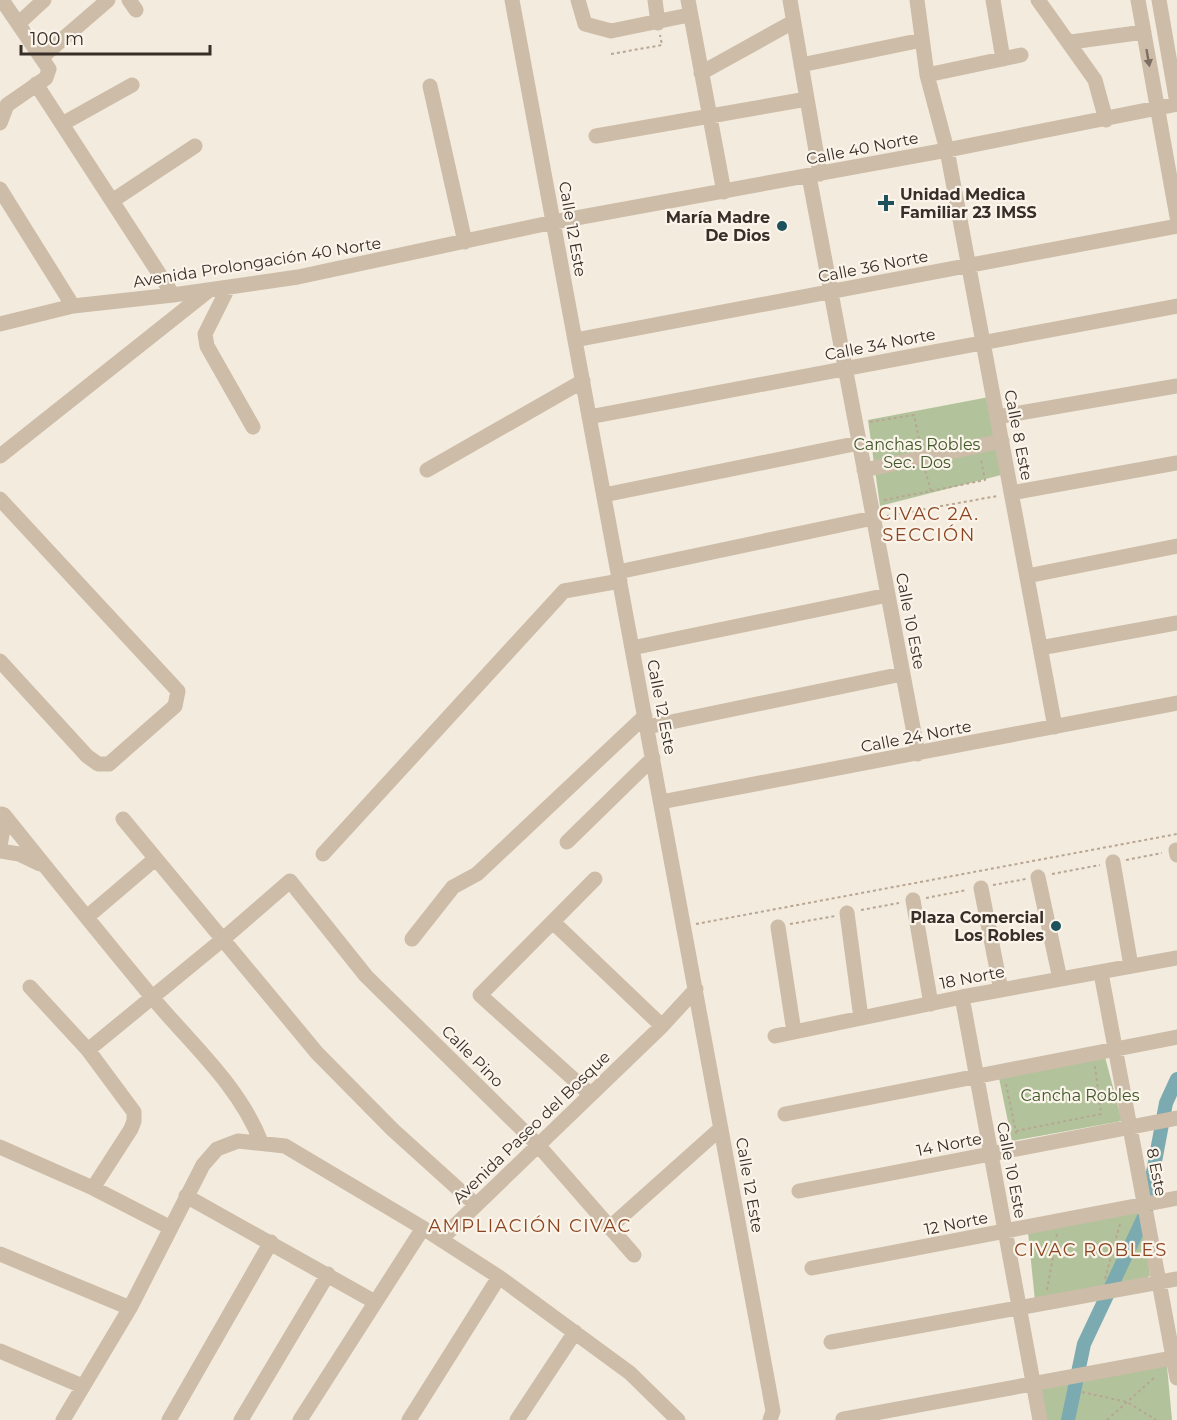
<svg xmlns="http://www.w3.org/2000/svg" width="1177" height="1420" viewBox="0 0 1177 1420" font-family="Montserrat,sans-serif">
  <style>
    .green { fill: #b2c39c }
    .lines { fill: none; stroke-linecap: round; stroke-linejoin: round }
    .canal { stroke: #7baab1; stroke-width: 14 }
    .path { stroke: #b8a693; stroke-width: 2; stroke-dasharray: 3 3; stroke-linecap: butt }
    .minor { stroke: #ccbca8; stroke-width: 15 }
    .oneway { fill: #7b6e62 }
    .poi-dot { fill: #1d525c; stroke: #faf4ea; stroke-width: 2 }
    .labels { text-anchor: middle; stroke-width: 4.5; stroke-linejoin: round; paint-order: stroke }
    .street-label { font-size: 16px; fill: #392f29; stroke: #faf4ea }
    .poi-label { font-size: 16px; font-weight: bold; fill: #392f29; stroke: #faf4ea; text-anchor: end }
    .park-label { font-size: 16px; fill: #43582c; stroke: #faf4ea }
    .neighbourhood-label { font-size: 18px; letter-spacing: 1.5px; fill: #8b431f; stroke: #faf4ea }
  </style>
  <rect width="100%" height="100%" fill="#f3ebdd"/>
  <path class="green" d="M989,397L1005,474L880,506L868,420Z
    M1105,1057L1122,1121L1012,1141L999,1078Z
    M1142,1208L1150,1276L1118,1287L1035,1301L1028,1232Z
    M1167,1366L1172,1420H1044L1036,1387Z"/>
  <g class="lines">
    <path class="canal" d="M1068,1420L1084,1344L1145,1215L1166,1103L1177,1079"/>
    <path class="path" d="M611,54L662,45L660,35
      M870,422L914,415L920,444
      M931,491L985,480L981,460
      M884,500L931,491L925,470
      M887,516L997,496
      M1126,860L1162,853
      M1052,874L1100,865
      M993,885L1026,879
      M926,898L967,890
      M861,910L899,903
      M696,924L1177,834
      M790,924L835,916
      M1006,1084L1017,1137
      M1016,1131L1101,1114L1095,1066
      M1105,1279L1120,1224
      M1047,1290L1057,1234
      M1082,1392L1127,1402L1156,1420
      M1107,1420L1156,1376"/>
    <path class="minor" d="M129,0L136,10
      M512,0L767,1378L773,1411L770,1420
      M578,0L585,24L611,31L689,15
      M655,0L658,23
      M688,0L724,192
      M790,0L820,174
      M917,0L927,75L947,150L1055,727
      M993,0L1003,59
      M1038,0L1095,80L1106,120
      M1138,0L1177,217
      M1159,0L1177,103
      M19,23L44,0
      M1071,42L1144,32
      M42,57L108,0
      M801,65L922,40
      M701,73L793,22
      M927,75L1021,55
      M36,84L173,295
      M430,86L465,242
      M0,123L7,105L46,78L49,69L2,0
      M62,124L132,85
      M596,136L807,99
      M809,176L918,754
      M0,189L73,306
      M112,201L195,146
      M228,288L205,334L207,346L253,427
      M0,324L73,306L173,295L298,277L554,222L947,150L1177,104
      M575,340L1177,226
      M589,417L1177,306
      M997,417L1177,386
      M0,456L208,291
      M427,470L583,381
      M864,470L1002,441
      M1011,493L1177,463
      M604,495L859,443
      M0,499L178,691L175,706L109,764H98L87,756L0,661
      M618,572L873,518
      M1027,576L1177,546
      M632,648L888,595
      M1040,648L1177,623
      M647,727L902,674
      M661,802L1177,703
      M4,815C53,876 102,937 152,997C190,1043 239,1085 261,1142
      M123,819L317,1053L393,1130L476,1205
      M567,842L653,758
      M0,846L3,829L2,814
      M1176,850L1177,855
      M0,851L19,854L40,864
      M323,854L564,591L620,581
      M1113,862L1131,966
      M1038,877L1060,979
      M981,888L1001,990
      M913,900L931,1004
      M847,913L861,1018
      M87,917L155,859
      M553,922L662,1026
      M778,927L794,1032
      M412,939L453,887L477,874L645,716
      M1101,973L1177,1378
      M30,987L88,1050L134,1112V1121L131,1129L93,1188
      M962,997L1040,1420
      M775,1036L962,997L1177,958
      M88,1050L222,940L290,881L366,976L538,1145L634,1255
      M590,1094L480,995L595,879
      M785,1114L1177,1037
      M0,1147L93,1188L171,1228
      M799,1191L1177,1118
      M186,1196L375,1302
      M609,1228L721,1128
      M441,1239L662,1026L696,989
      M0,1254L130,1308
      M812,1268L1177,1198
      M831,1342L1177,1279
      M0,1351L82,1386
      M843,1419L1177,1357
      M63,1420L130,1308L203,1165L217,1149L238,1141L285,1146L423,1228L499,1277L630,1373L678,1420
      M169,1420L271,1242
      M241,1420L328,1274
      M300,1420L423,1228
      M409,1420L499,1277
      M517,1420L575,1332"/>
  </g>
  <defs><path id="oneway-solid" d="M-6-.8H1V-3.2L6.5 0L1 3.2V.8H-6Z" transform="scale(1.5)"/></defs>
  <use class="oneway" href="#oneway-solid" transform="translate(1148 58) rotate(80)"/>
  <g class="poi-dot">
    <path d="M883 194h6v6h6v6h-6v6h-6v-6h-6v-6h6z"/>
    <circle cx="782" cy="226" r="6"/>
    <circle cx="1056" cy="926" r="6"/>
  </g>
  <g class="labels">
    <g class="street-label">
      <text transform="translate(862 148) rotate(-11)" y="6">Calle 40 Norte</text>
      <text transform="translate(573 229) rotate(80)" y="6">Calle 12 Este</text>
      <text transform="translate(257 262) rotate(-9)" y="6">Avenida Prolongación 40 Norte</text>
      <text transform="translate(873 266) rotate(-11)" y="6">Calle 36 Norte</text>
      <text transform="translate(880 344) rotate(-11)" y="6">Calle 34 Norte</text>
      <text transform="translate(1019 435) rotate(79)" y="6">Calle 8 Este</text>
      <text transform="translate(911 621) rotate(79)" y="6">Calle 10 Este</text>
      <text transform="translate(662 707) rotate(79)" y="6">Calle 12 Este</text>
      <text transform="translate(916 736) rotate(-11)" y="6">Calle 24 Norte</text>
      <text transform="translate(972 977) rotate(-11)" y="6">18 Norte</text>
      <text transform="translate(473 1056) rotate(45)" y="6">Calle Pino</text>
      <text transform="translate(531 1127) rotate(-44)" y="6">Avenida Paseo del Bosque</text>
      <text transform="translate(949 1144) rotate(-11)" y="6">14 Norte</text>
      <text transform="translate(1012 1170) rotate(79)" y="6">Calle 10 Este</text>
      <text transform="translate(1157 1172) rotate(79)" y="6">8 Este</text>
      <text transform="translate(750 1185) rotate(80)" y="6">Calle 12 Este</text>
      <text transform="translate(956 1223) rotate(-11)" y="6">12 Norte</text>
    </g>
    <g class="poi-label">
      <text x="900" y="200" text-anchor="start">Unidad Medica<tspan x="900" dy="18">Familiar 23 IMSS</tspan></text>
      <text x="770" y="223">María Madre<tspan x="770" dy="18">De Dios</tspan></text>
      <text x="1044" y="923">Plaza Comercial<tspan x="1044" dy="18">Los Robles</tspan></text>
    </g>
    <g class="park-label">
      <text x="917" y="450">Canchas Robles<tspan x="917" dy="18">Sec. Dos</tspan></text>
      <text x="1080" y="1101">Cancha Robles</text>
    </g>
    <g class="neighbourhood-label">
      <text x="929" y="520">CIVAC 2A.<tspan x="929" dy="21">SECCIÓN</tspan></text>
      <text x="530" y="1232">AMPLIACIÓN CIVAC</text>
      <text x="1091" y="1256">CIVAC ROBLES</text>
    </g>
  </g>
  <path d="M21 45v9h189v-9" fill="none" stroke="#392f29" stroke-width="3"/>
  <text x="30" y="45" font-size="18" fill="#392f29" stroke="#faf4ea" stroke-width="4.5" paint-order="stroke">100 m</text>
</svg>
